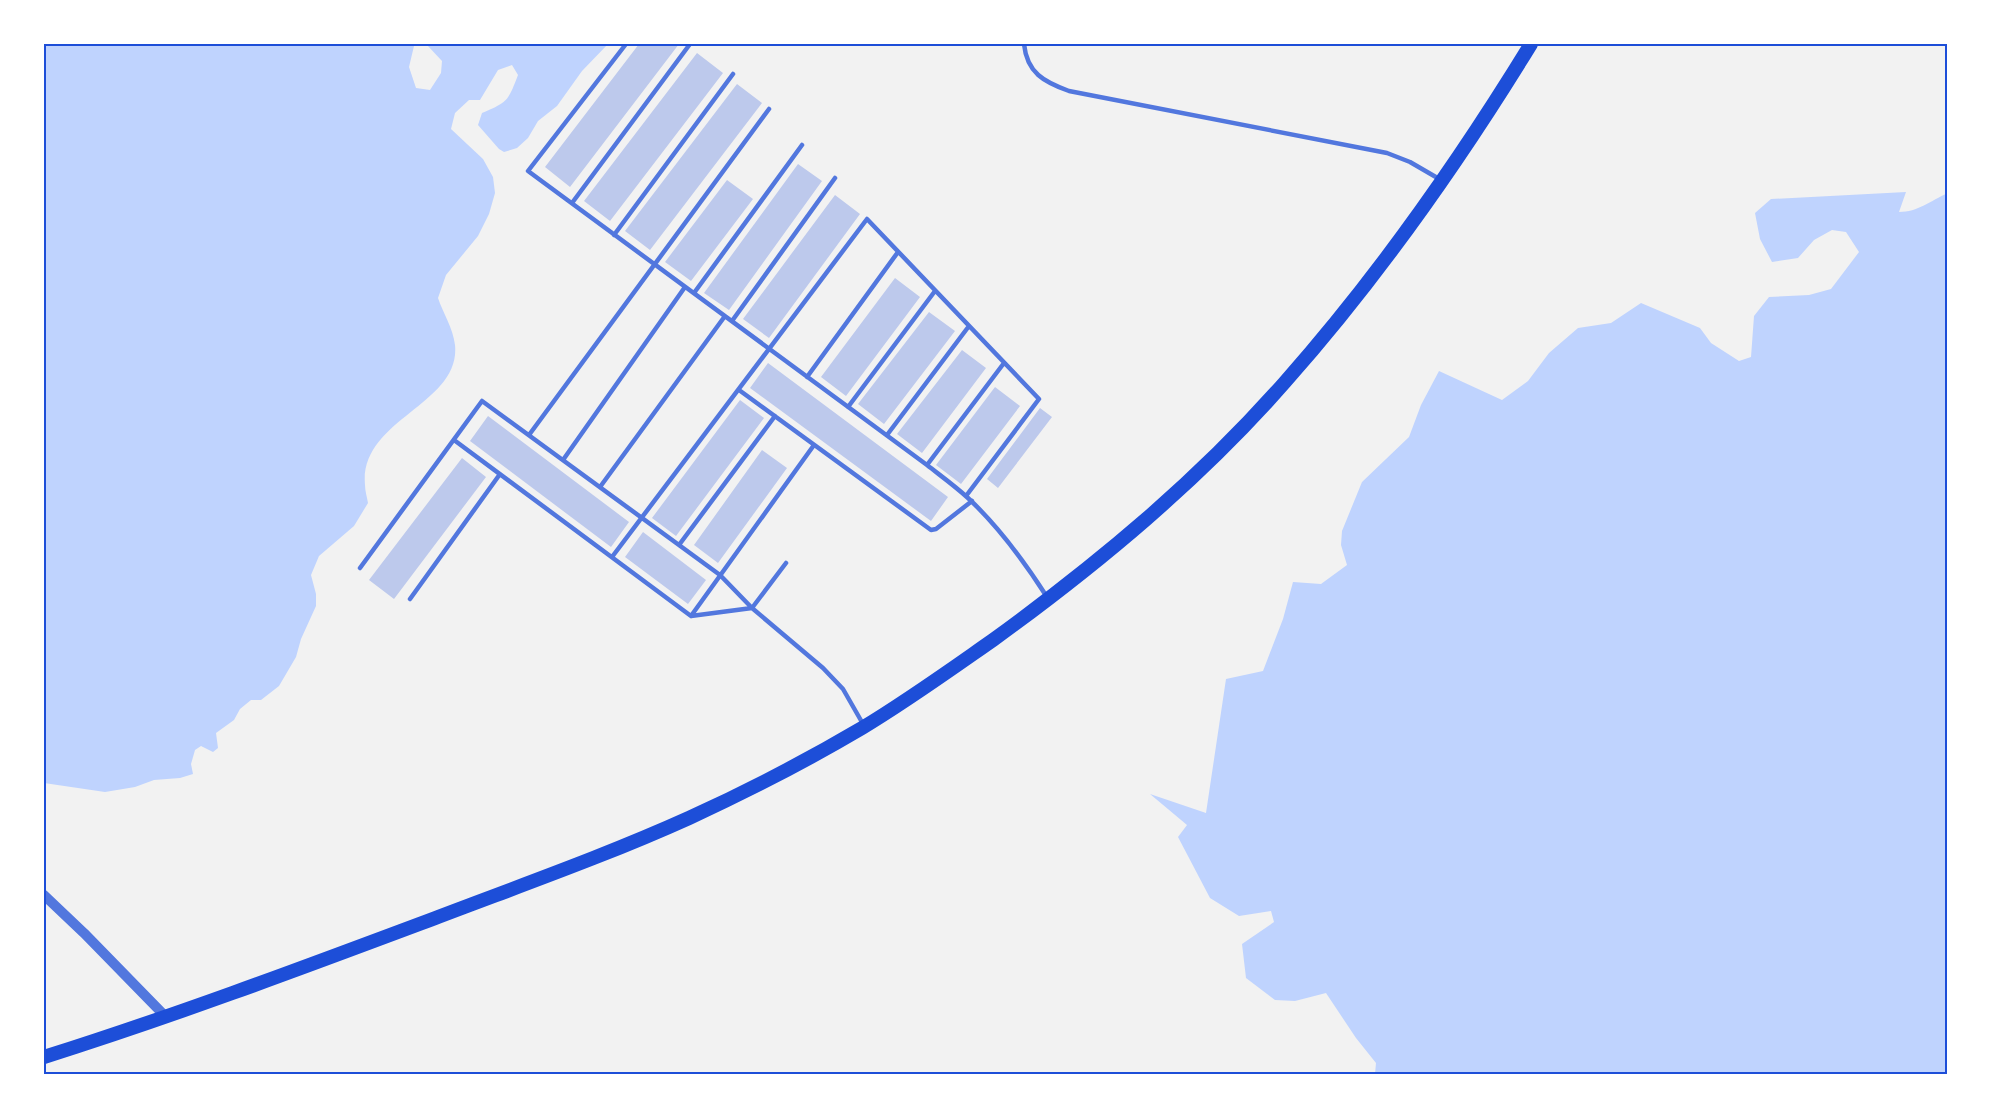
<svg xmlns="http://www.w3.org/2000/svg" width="1991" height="1118" viewBox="0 0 1991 1118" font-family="'Noto Serif',serif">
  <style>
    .water { fill: #bfd3fe; fill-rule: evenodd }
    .building { fill: #bdc9ec }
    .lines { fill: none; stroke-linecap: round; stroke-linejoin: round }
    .service { stroke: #5277de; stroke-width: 4.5 }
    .tertiary { stroke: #5277de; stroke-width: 10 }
    .primary { stroke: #1d4ed8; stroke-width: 14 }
    .neatline { fill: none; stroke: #1d4ed8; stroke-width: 2 }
  </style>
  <rect width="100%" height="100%" fill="#f2f2f2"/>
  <path class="water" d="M44,44H608L582,71L557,106L538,121L528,138L517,148L504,152L499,149L478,125L482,113C508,102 508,101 518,75L512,65L498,70L480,100H469L455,113L451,129L483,159L493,177L495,193L489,214L478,236L446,275L438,298C443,313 453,328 455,345C461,405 359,419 365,485C365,491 367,497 368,503L354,526L319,556L311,575L316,594V606L301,639L296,657L279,686L261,700H251L240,709L234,720L216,733L218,748L213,752L201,746L195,750L191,764L193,774L180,778L154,780L135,787L105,792L44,783ZM427,45L442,61L441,73L430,90L416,88L409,67L414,46Z
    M1906,192L1899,212C1918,212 1930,201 1948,193L1947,1074H1375L1376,1063L1356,1038L1326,993L1295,1001L1275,1000L1246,978L1242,944L1274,922L1271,911L1239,916L1210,898L1178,837L1187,825L1150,794L1206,813L1226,679L1263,671L1283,619L1293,582L1321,584L1347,565L1341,545L1342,531L1362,482L1409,437L1421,405L1439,371L1502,400L1528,381L1549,353L1578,328L1611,323L1641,303L1700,328L1711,343L1739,361L1751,357L1754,316L1769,297L1809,295L1831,289L1859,252L1846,232L1832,230L1814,240L1798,258L1772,262L1760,239L1755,213L1771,199Z"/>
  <path class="building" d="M639,44H679L570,187L545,167Z
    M697,53L723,73L610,221L584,201Z
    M737,84L762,103L650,250L625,231Z
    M798,164L822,181L729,310L704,293Z
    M727,180L753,199L691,281L665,262Z
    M835,195L860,214L769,338L743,319Z
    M895,278L920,297L846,396L821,377Z
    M929,312L955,331L884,424L858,404Z
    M962,350L986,368L922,453L897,434Z
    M768,363L948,497L931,521L750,388Z
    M995,387L1020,406L961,484L936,465Z
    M740,400L764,418L676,536L652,518Z
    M1040,408L1052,417L998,488L987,479Z
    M488,416L629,522L611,547L470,441Z
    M762,450L787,468L718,563L694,545Z
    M462,458L486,477L394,599L369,580Z
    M643,532L706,580L688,604L625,557Z"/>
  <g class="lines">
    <path class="service" d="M626,44L528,171L927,465C941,476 955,486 968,498C999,527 1024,561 1047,597
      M1024,44C1027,73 1044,82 1069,91L1387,153L1410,162L1441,180
      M572,203L690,44
      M614,235L733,74
      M694,293L802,145
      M732,321L835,178
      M807,377L898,252
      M739,390L931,530L936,529L972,501
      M848,407L935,291
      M529,435L769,109
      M887,435L969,326
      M454,440L691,616L752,608L786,563
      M563,460L685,287
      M927,465L1004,363
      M600,487L725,316
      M679,545L775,416
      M612,557L867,219L1039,399L966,496
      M360,568L482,401L720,575L752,608L823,668L843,689L863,724
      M410,599L500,474
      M691,616L814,445"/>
    <path class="tertiary" d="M44,895L84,933L165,1016"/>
    <path class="primary" d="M44,1057C177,1015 307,966 438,917C522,885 607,855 689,818C748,791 806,761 862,728C907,701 950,670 993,640C1099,563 1199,480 1285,382C1378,277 1458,163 1531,44"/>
  </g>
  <rect width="1991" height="1118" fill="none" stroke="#ffffff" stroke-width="90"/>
  <rect x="45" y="45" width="1901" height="1028" class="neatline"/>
</svg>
